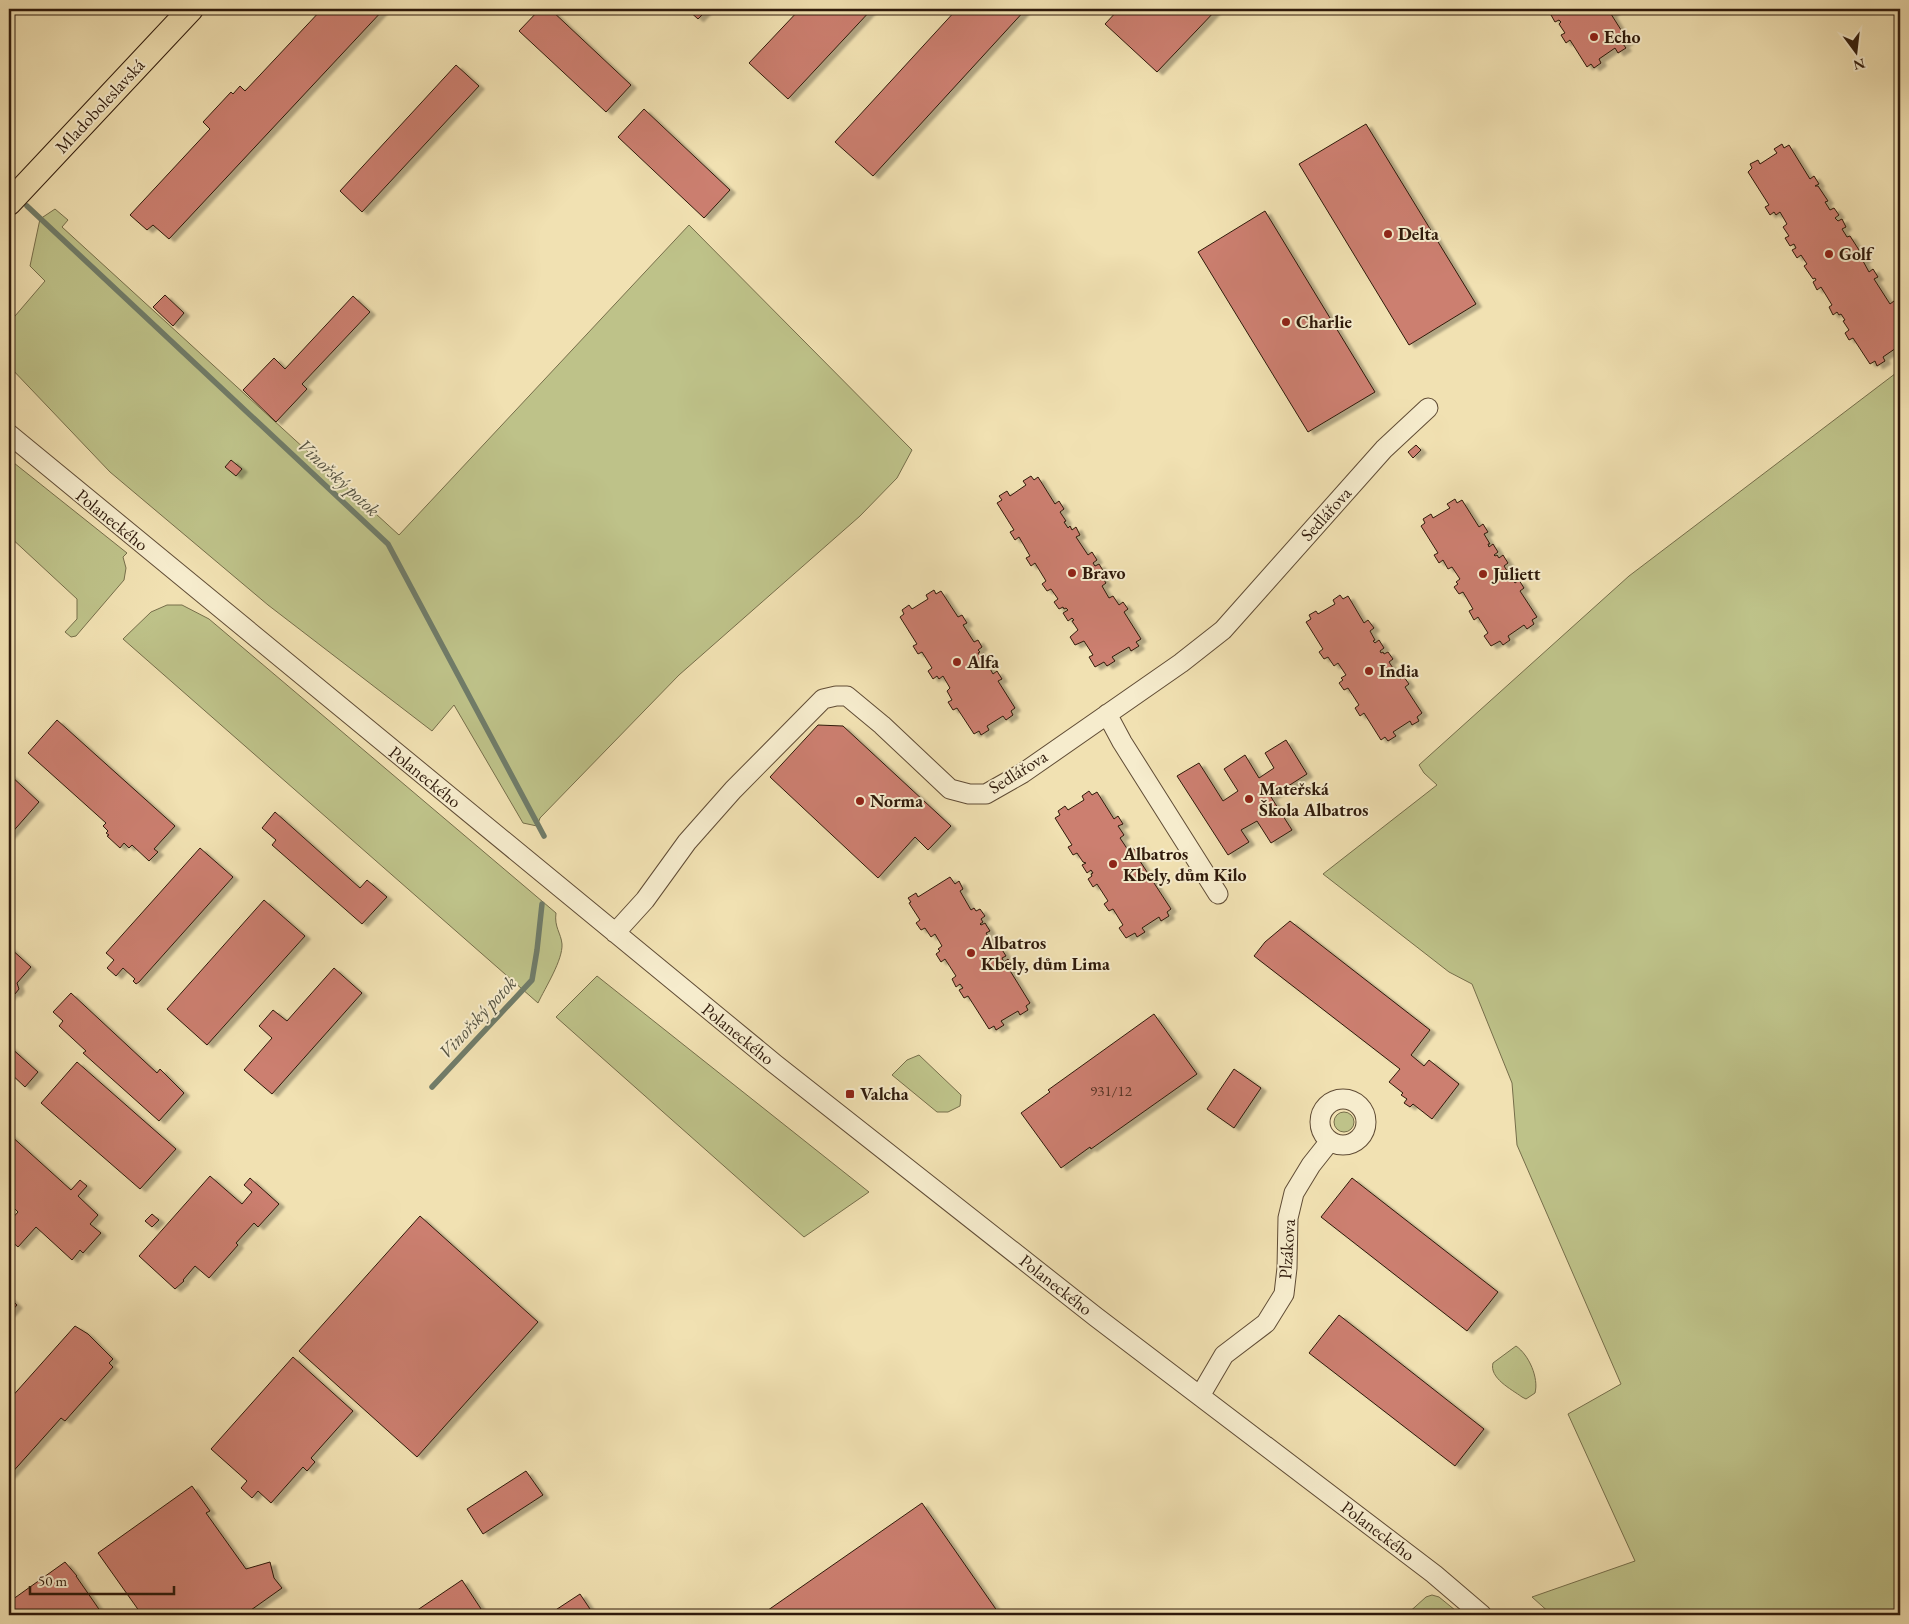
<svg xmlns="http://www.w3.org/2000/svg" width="1909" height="1624" viewBox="0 0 1909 1624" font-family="'EB Garamond',serif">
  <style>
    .green { fill: #bec289; stroke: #766e4a }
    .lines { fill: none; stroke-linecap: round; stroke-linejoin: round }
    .stream { stroke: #707c69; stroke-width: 5.5 }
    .building { fill: #cc7f70; stroke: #2f1a0b; filter: url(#shadow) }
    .minor-casing { stroke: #604c35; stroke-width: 21 }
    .major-casing { stroke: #2f1a0b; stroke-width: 26 }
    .minor { stroke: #f6eccd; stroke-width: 19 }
    .major { stroke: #f1e1b2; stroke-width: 24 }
    .poi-dot { fill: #8f2418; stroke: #f6eccd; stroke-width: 2 }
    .labels { text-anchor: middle; stroke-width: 4; stroke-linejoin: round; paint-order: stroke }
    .number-label { font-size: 15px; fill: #563324 }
    .poi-label { font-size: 18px; font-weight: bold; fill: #2f1a0b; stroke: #f6eccd; text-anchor: start }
    .street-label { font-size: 18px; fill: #2f1a0b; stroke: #f6eccd }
    .water-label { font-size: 19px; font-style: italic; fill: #555342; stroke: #f6eccd }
  </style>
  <defs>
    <filter id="shadow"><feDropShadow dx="5.5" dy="3" stdDeviation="1" flood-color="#0004"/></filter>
  </defs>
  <rect width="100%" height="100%" fill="#f1e1b2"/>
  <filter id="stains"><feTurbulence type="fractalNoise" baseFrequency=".004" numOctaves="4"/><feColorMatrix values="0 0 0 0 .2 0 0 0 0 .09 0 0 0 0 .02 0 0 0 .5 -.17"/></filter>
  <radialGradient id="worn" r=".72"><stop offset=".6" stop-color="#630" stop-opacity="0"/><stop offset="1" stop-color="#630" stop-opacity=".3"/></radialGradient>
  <path class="green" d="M55,209L68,220L62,227L399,535L689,225L912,450L897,478L860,516L679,675L540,818L537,826L523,823L454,705L432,731L268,605L110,472L9,366V323L45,281L30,266L40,219Z
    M1900,370V1615H1552L1532,1597L1635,1561L1568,1414L1621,1384L1517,1145L1512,1083L1472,984L1449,972L1323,874L1437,785L1424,773L1419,765L1629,576Z
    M9,459L127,553L123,557L126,568L124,580L76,636L71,637L65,632L77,619V599L9,536Z
    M167,605H182L209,619L556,913C554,927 561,933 562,944C563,960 545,988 538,1003L123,639L151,612Z
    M597,976L869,1192L804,1237L556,1017Z
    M919,1055L961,1095L960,1106L948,1112H937L892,1075L907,1060Z
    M1334 1122a10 10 0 1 1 20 0a10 10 0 1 1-20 0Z
    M1516,1346C1529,1355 1539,1378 1535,1393L1526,1399L1522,1397C1511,1389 1489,1378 1493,1363Z
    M1432,1595L1439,1597L1461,1615H1406L1426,1597Z"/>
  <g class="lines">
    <path class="stream" d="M27,206L388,544L544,836
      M432,1087L532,980L537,950L542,904"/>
  </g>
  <path class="building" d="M322,9H384L169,239L153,225L147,230L130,215L210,129L203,122L231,92L233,94L240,86L245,91Z
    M540,9H550L631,85L606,112L519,31Z
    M687,9H708L698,19Z
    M800,9H872L788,99L749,63Z
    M957,9H1026L873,176L835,142Z
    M1119,9H1217L1157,72L1105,24Z
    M1544,9H1613L1615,11L1611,14L1628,41L1623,44L1626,48L1618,53L1615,48L1599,59L1601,63L1594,68L1591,64L1587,67L1570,40L1566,43L1561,35L1565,33L1559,24L1561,22L1559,20L1555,22L1551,15L1555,12L1553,10L1551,11L1550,9L1546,11Z
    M456,65L479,86L362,212L340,191Z
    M644,109L730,190L704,218L618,137Z
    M1366,124L1476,304L1409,345L1299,164Z
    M1782,144L1784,148L1789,145L1810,179L1814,176L1819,184L1815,186H1818L1828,201L1825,202L1830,210L1834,208L1839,215L1835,218L1838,221L1842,219L1846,227L1842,229L1847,237L1850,236L1859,250L1857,252L1858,253L1862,251L1866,258L1863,261L1869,272L1873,269L1878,277L1874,279L1890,304L1894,301L1899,309L1895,312L1900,321V348L1899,346L1883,357L1885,361L1877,366L1875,361L1870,364L1853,338L1849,340L1845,333L1849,330L1843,321L1845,320L1841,314L1839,315L1837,312L1833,315L1829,307L1832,305L1821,287L1817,290L1813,282L1816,280L1815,278L1813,279L1804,266L1807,264L1801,255L1797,258L1792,250L1796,248L1794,244L1790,246L1785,238L1789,236L1783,227L1787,224L1780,212L1776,215L1774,212L1770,215L1765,207L1769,205L1748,172L1752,168L1750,164L1758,160L1760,164L1777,153L1774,149Z
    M1265,211L1375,392L1308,432L1198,252Z
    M165,295L184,313L173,326L153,307Z
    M353,296L370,312L302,384L307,389L276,422L243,390L274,358L285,369Z
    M1416,445L1421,450L1413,458L1408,452Z
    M231,460L242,469L236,476L225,467Z
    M1031,476L1034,480L1038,477L1055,504L1059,501L1064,509L1060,512L1066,521L1064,522L1068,528L1070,526L1072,530L1076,527L1080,535L1076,537L1088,555L1092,552L1097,560L1093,563L1095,566L1099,564L1104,572L1100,574L1106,583L1102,586L1109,598L1113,596L1119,605L1123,602L1128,609L1124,612L1141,639L1136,642L1139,646L1131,651L1129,647L1112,657L1115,661L1107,666L1104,662L1095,667L1089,657L1093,655L1084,641L1075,645L1070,637L1078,630L1072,621L1074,620L1072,618L1068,621L1063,613L1068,610L1066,608L1064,609L1063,607L1059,609L1054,602L1058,599L1051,589L1047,591L1042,584L1046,581L1035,563L1031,566L1026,558L1030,556L1019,537L1015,540L1010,532L1014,530L997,503L1002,500L999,496L1007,491L1010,496L1026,485L1023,481Z
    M1455,499L1457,503L1462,500L1479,527L1483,524L1488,532L1484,534L1490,544H1488L1489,547L1493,544L1498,552L1494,555L1495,556L1497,555L1499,558L1503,555L1508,563L1504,566L1515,583L1519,580L1524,588L1520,591L1537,617L1532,620L1534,624L1527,629L1524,625L1508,636L1510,640L1503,645L1500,641L1491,646L1484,636L1488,633L1478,617L1474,620L1469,611L1473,609L1463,592L1459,594L1454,587L1458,584L1456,582L1460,579L1452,567L1448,569L1443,560L1439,563L1434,555L1438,553L1421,526L1425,523L1423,519L1431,514L1433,518L1450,508L1447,504Z
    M934,590L936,594L941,591L958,617L962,615L967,623L963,625L974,642L978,640L982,647L978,650L980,652L978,653L980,656L984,653L989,661L984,663L986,666L988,665L993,674L997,671L1002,679L998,681L1015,708L1011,711L1013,715L1006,720L1003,716L987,726L989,730L981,735L979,731L974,734L957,708L953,710L948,702L952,700L947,691L950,688L943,676L939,679L937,676L933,679L928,671L932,668L922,652L918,654L913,646L917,644L900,617L904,614L902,610L909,605L912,609L928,599L926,595Z
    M1340,595L1343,599L1348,596L1364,623L1368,620L1374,628L1370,631L1375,640L1373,641L1375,643L1379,640L1384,648L1380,651L1381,653L1383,652L1384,654L1388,652L1393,659L1389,662L1400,679L1404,677L1409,684L1405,687L1422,713L1417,717L1419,721L1412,725L1410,721L1393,732L1396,736L1388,741L1385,737L1381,740L1364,713L1360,716L1355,708L1359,705L1348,688L1344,690L1339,683L1343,680L1341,678L1346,675L1338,663L1334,666L1328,657L1324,659L1319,652L1323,649L1306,622L1311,619L1309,615L1316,611L1318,614L1335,604L1333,600Z
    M57,720L175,826L154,849L158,852L149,861L132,845L129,848L124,843L120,848L107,836L109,835L106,833L108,831L103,826L106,823L28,753Z
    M818,725L843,726L951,826L928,850L915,837L878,878L770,777Z
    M1286,740L1307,774L1271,797L1292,830L1271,843L1257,821L1241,830L1249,842L1228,855L1177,776L1199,763L1223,801L1238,791L1224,769L1245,755L1259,778L1274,768L1265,753Z
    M9,774L39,802L9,836Z
    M1089,791L1092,795L1097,792L1114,819L1118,816L1123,824L1118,826L1124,835L1120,838L1128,850L1132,847L1134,850L1138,848L1143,855L1138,858L1149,875L1153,872L1158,880L1154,883L1171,909L1167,912L1169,916L1161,921L1159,917L1142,928L1145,932L1137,937L1135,933L1126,938L1119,928L1123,925L1113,909L1109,911L1104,904L1108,901L1097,884L1093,887L1088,879L1092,876L1091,874L1093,873L1091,870L1087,873L1082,865L1086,863L1083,862L1077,853L1073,855L1068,847L1072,845L1055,818L1060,815L1058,811L1065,806L1068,810L1084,800L1082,796Z
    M275,812L360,888L367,880L387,897L362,924L272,845L276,840L262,828Z
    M200,848L233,877L139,982L136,984L133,981L135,979L123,968L116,976L107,968L114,960L106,953Z
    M950,877L955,884L959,881L963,889L960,891L971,910L974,908L976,911L980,909L985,916L981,919L983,922L980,924L981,925L985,923L990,931L986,933L997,950L1001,948L1006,956L1002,958L1004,962L1008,959L1013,967L1009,969L1030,1003L1026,1006L1028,1010L1020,1015L1018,1011L1001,1021L1004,1025L996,1030L994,1026L989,1029L968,996L964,998L959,990L963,988L960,984L956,987L952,979L956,976L945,959L941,962L936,954L940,951L938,949L942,946L935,934L931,937L925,928L921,930L916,923L920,920L909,903L911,902L908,898L916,893L918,897Z
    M264,900L305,936L207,1045L167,1009Z
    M1290,921L1430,1030L1411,1055L1424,1066L1429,1060L1459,1084L1432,1119L1413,1104L1410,1107L1404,1103L1407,1099L1401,1095L1403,1093L1389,1082L1400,1069L1254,956L1265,942Z
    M9,947L31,967L17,983L19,989L15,994L13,992L9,997Z
    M334,968L362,993L272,1094L244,1070L272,1038L259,1026L273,1010L287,1021Z
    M71,993L157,1073L160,1069L184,1093L159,1121L83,1053L86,1051L59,1026L63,1021L53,1012Z
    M1154,1014L1197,1074L1091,1149L1090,1147L1061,1168L1021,1113L1050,1092L1048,1090Z
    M9,1046L38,1072L25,1087L9,1072Z
    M77,1062L176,1149L140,1189L41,1103Z
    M1234,1069L1261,1088L1234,1128L1207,1109Z
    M9,1134L71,1190L80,1180L87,1186L78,1196L98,1215L90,1224L101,1233L83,1253L80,1250L72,1260L36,1227L18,1247L9,1239V1222L18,1212L9,1203Z
    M210,1176L242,1204L252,1192L244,1185L250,1178L279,1204L258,1227L254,1223L236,1243L238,1245L209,1278L195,1266L183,1280L184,1281L175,1289L139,1256Z
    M1352,1178L1498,1292L1467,1331L1321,1217Z
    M152,1214L159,1220L152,1227L145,1221Z
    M420,1216L538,1322L417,1457L299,1351Z
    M9,1297L17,1305L9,1314Z
    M1339,1315L1484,1429L1455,1466L1309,1353Z
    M75,1326L88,1334L113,1359L109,1363L113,1367L65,1421L61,1418L9,1476V1400Z
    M293,1357L353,1411L311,1458L315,1462L307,1471L303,1467L271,1503L258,1491L252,1498L241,1488L247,1481L211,1449Z
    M526,1471L543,1495L483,1534L467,1509Z
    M192,1486L210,1511L206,1513L246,1569L270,1562L274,1578L282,1588L244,1615H142L98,1553Z
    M922,1503L1000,1615H761Z
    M65,1562L77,1576H76L103,1615H9V1602Z
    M462,1580L485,1615H410Z
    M580,1594L594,1615H548Z"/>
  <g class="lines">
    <g class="minor-casing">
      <path id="minor" d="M9,434L775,1064L1096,1317L1434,1574L1482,1615
        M1107,714L1122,742L1218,894
        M615,933L645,900L687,842L733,790L823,699L836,696H847L882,725L950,789L969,794H986L1023,773L1181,663L1223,630L1384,449L1428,408
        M1320 1122a23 23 0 1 1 46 0a23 23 0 1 1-46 0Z
        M1200,1396L1224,1355L1266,1323L1284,1294L1287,1268L1288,1218L1294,1193L1311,1165L1330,1141"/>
    </g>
    <g class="major-casing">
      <path id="major" d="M9,203L191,9"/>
    </g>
    <use href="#minor" class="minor"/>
    <use href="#major" class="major"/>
  </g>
  <g class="poi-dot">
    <circle cx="1594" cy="37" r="5"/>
    <circle cx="1388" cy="234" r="5"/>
    <circle cx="1829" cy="254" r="5"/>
    <circle cx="1286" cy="322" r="5"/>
    <circle cx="1072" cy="573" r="5"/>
    <circle cx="1483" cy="574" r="5"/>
    <circle cx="957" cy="662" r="5"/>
    <circle cx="1369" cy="671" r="5"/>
    <circle cx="1249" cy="799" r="5"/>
    <circle cx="860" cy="801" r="5"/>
    <circle cx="1113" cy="864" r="5"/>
    <circle cx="971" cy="953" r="5"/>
    <rect x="845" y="1089" width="10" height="10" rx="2.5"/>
  </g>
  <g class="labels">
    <g class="number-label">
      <text x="1111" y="1096">931/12</text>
    </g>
    <g class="poi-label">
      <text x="1604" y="43">Echo</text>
      <text x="1398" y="240">Delta</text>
      <text x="1839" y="260">Golf</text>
      <text x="1296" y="328">Charlie</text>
      <text x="1082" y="579">Bravo</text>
      <text x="1493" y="580">Juliett</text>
      <text x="967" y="668">Alfa</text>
      <text x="1379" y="677">India</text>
      <text x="1259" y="795">Mateřská<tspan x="1259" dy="21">Škola Albatros</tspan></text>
      <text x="870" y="807">Norma</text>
      <text x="1123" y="860">Albatros<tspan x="1123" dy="21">Kbely, dům Kilo</tspan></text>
      <text x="981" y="949">Albatros<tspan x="981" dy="21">Kbely, dům Lima</tspan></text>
      <text x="860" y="1100">Valcha</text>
    </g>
    <g class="street-label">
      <text transform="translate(100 106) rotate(-47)" y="6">Mladoboleslavská</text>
      <text transform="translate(1326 514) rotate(-48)" y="6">Sedlářova</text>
      <text transform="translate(112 520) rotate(39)" y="6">Polaneckého</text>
      <text transform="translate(1018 772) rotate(-32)" y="6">Sedlářova</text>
      <text transform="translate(425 777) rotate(39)" y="6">Polaneckého</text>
      <text transform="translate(738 1034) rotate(39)" y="6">Polaneckého</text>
      <text transform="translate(1287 1249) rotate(-86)" y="6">Plzákova</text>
      <text transform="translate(1056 1285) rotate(38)" y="6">Polaneckého</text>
      <text transform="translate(1378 1531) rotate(37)" y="6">Polaneckého</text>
    </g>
    <g class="water-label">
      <text transform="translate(339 477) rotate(43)" y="7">Vinořský potok</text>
      <text transform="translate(477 1017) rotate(-47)" y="7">Vinořský potok</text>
    </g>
  </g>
  <rect width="1909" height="1624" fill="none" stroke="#f1e1b2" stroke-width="30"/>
  <rect x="10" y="10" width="1889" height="1604" fill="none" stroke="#2f1a0b" stroke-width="2.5"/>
  <rect x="15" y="15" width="1879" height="1594" fill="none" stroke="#2f1a0b"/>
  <g transform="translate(1856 52) rotate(165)" stroke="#f6eccd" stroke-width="4" paint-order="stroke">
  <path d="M0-4L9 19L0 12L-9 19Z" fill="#2f1a0b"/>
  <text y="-8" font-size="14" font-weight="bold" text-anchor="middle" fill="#2f1a0b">N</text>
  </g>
  <path d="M30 1586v8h144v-8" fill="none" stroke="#2f1a0b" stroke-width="2.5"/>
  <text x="38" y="1586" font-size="15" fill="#2f1a0b" stroke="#f6eccd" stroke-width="4" paint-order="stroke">50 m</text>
  <rect width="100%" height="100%" filter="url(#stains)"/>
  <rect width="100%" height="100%" fill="url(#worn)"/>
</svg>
